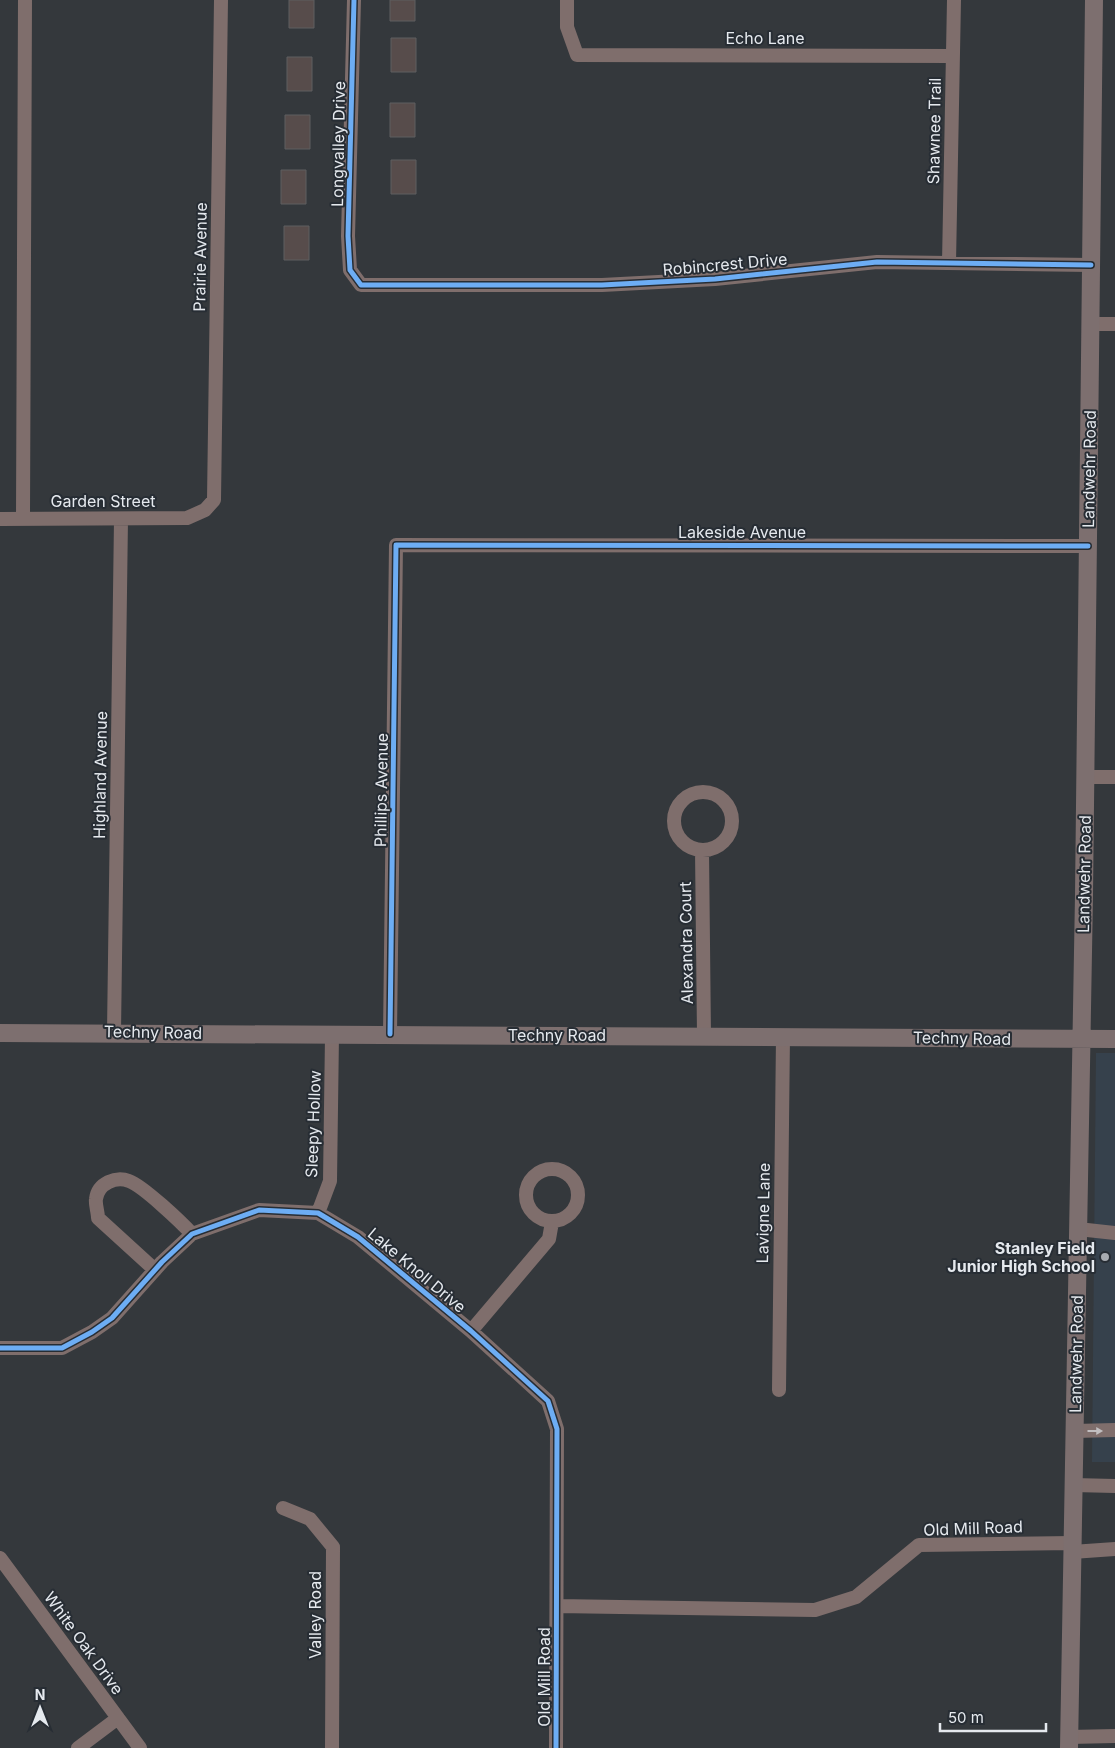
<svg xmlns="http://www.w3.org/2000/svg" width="1115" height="1748" viewBox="0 0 1115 1748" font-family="Inter,sans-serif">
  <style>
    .built { fill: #36414c }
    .building { fill: #574c4b; stroke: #5e5e60 }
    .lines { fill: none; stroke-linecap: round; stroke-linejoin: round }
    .minor { stroke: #7f6e6c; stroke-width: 14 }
    .major { stroke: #7d6f6f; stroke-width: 18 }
    .cycleway-casing { stroke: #272d34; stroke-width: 8 }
    .cycleway { stroke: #6dadf4; stroke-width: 5 }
    .oneway { fill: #c1bec0 }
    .poi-dot { fill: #a7abb0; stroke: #272d34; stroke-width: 2 }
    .labels { text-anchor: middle; stroke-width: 4; stroke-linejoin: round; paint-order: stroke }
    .street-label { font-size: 16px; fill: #e5e9ee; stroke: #272d34 }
    .poi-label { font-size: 16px; font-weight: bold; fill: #e5e9ee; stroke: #272d34; text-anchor: end }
  </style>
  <rect width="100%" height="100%" fill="#34383c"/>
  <path class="built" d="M1096,1053H1115V1462H1092Z"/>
  <path class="building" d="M289,0H314V28H289Z
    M390,0H415V21H390Z
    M391,38H416V72H391Z
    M287,57H312V91H287Z
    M390,103H415V137H390Z
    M285,115H310V149H285Z
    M391,160H416V194H391Z
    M281,170H306V204H281Z
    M284,226H309V260H284Z"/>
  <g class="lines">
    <path class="minor" d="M354,0L348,236L350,270L361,285H602L715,279L877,262L1091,265
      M567,0V27L577,55L953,56
      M949,263L954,0
      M1090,324H1115
      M23,518L25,0
      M0,519L187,518L205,510L214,500L221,0
      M1085,777H1115
      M674 821a29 29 0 1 1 58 0a29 29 0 1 1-58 0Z
      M702,850L704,1036
      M114,1032L121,519
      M390,1034L396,545L1088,546
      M526 1195a26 26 0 1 1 52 0a26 26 0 1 1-52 0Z
      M318,1213L330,1181L332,1035
      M1078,1229L1115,1233
      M155,1270L98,1218C98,1212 95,1204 96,1199C98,1183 116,1176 129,1181C143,1186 181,1222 192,1234
      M471,1331L549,1239L552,1222
      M0,1348H62L92,1332L112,1318L162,1262L192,1234L259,1210L318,1213L358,1237L471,1331L548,1401L557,1429L556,1748
      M779,1390L783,1036
      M1074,1431L1115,1430
      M1073,1485L1115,1486
      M283,1508L310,1519L333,1547L332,1748
      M1072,1552L1115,1549
      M0,1558L140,1748
      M557,1606L815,1610L856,1597L919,1545L1072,1543
      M1069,1737L1115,1736
      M78,1748L118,1718"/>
    <path class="major" d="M0,1033L1115,1039
      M1069,1748L1084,895L1094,0"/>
    <g class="cycleway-casing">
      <path id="cycleway" d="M354,0L348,236L350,270L361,285H602L715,279L877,262L1091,265
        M390,1034L396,545L1088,546
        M0,1348H62L92,1332L112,1318L162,1262L192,1234L259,1210L318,1213L358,1237L471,1331L548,1401L557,1429L556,1748"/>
    </g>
    <use href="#cycleway" class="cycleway"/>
  </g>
  <defs><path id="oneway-solid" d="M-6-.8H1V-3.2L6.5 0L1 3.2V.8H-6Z" transform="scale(1.25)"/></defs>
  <use class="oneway" href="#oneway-solid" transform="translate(1095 1431)"/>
  <circle class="poi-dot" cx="1105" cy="1257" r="5"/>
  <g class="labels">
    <g class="street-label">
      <text x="765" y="44">Echo Lane</text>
      <text transform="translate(934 131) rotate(-89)" y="6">Shawnee Trail</text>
      <text transform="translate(338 144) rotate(-89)" y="6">Longvalley Drive</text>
      <text transform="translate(200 257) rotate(-89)" y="6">Prairie Avenue</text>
      <text transform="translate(725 264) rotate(-5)" y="6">Robincrest Drive</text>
      <text transform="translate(1089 469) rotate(-89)" y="6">Landwehr Road</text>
      <text x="103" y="507">Garden Street</text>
      <text x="742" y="538">Lakeside Avenue</text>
      <text transform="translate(100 775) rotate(-89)" y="6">Highland Avenue</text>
      <text transform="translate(381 790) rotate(-89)" y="6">Phillips Avenue</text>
      <text transform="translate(1084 874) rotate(-89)" y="6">Landwehr Road</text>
      <text transform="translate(686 943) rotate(-91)" y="6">Alexandra Court</text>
      <text transform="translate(153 1032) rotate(1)" y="6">Techny Road</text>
      <text x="557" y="1041">Techny Road</text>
      <text transform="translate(962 1038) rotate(1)" y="6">Techny Road</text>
      <text transform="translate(313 1124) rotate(-88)" y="6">Sleepy Hollow</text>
      <text transform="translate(763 1213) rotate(-89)" y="6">Lavigne Lane</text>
      <text transform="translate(417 1270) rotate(40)" y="6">Lake Knoll Drive</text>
      <text transform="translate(1076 1354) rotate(-89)" y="6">Landwehr Road</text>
      <text transform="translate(973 1528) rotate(-2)" y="6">Old Mill Road</text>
      <text transform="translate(315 1615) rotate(-90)" y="6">Valley Road</text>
      <text transform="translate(84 1643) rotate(54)" y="6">White Oak Drive</text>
      <text transform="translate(544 1677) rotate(-90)" y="6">Old Mill Road</text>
    </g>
    <g class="poi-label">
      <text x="1095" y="1254">Stanley Field<tspan x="1095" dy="18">Junior High School</tspan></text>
    </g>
  </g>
  <g transform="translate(40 1708)" stroke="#272d34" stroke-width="4" paint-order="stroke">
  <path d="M0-4L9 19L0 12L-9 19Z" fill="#e5e9ee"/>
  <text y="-8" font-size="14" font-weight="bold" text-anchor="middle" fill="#e5e9ee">N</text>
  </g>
  <path d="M940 1723v8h106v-8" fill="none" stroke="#e5e9ee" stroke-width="2.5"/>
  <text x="948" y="1723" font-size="15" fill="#e5e9ee" stroke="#272d34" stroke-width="4" paint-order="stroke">50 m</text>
</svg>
